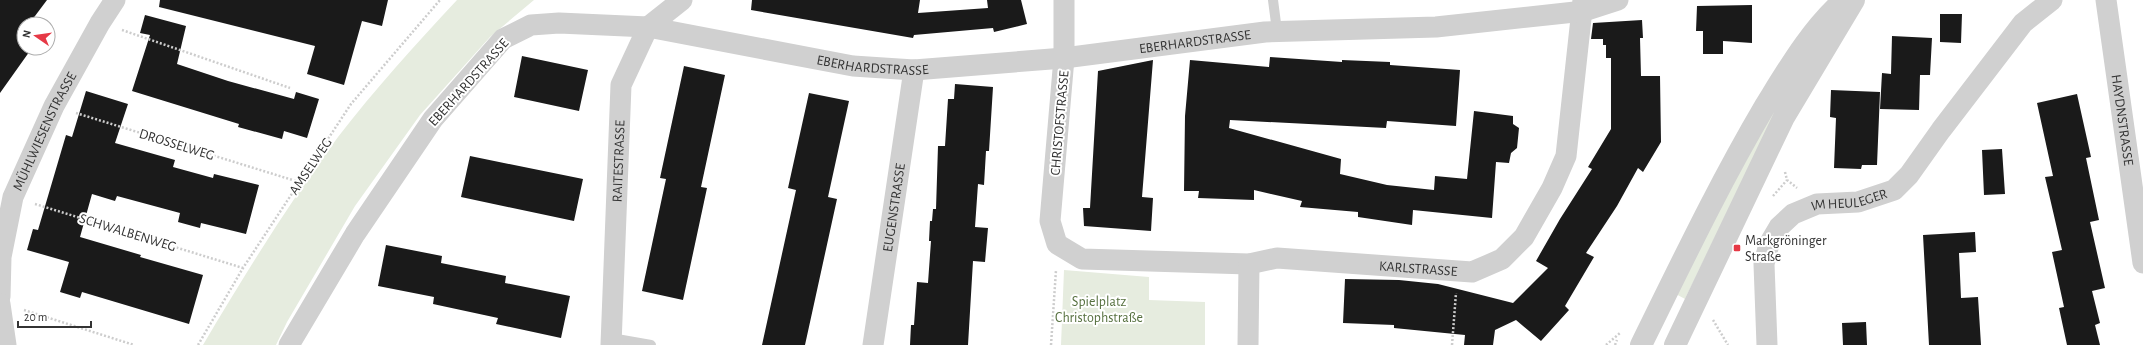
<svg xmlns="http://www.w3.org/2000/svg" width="2143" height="345" viewBox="0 0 2143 345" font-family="'Alegreya Sans',sans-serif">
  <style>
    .green { fill: #e6ecdf }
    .building { fill: #1a1a1a }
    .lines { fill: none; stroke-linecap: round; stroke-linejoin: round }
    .path { stroke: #cdcdcd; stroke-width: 2.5; stroke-dasharray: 2 2; stroke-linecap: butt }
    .service { stroke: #d0d0d0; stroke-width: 10 }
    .minor { stroke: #d0d0d0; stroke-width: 21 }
    .tertiary { stroke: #d0d0d0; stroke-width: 22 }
    .poi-dot { fill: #e63946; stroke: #fff; stroke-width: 1.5 }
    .labels { text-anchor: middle; stroke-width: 4; stroke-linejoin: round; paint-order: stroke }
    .street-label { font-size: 14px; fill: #333; stroke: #fff }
    .poi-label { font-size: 14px; fill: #333; stroke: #fff; text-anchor: start }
    .park-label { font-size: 14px; fill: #56703f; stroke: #fff }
  </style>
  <rect width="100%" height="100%" fill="#fff"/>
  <path class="green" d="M457,0H534L490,37L420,115L355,206L287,322L276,345H203C245,274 289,203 338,137C375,89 416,44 457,0Z
    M1783,97L1685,299L1674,293L1763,125Z
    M1064,270L1149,277V300L1205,302V345H1061Z"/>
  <path class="building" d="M0,0H47L29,24H24V48H32L0,93Z
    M160,0H388L382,26L362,21L344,85L307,74L315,46L159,7Z
    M752,0H920L918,13L988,8L987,0H1021L1027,24L994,32L993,28L914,35L913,38L751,10Z
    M1752,5V43L1723,41V54H1703V31H1696L1697,6Z
    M1940,14H1962L1961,43L1940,42Z
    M145,15L186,26L177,64L228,81L294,99L296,92L319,99L307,138L284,131L282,139L238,127L239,124L132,91L150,35L140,33Z
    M1642,20L1643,38H1640L1641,76H1660L1661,142L1643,172L1638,168L1617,206L1586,253L1594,257L1565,306L1569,310L1541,341L1516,320L1495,330L1493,345H1464L1465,335L1394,328V325L1343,323L1345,279L1399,280L1438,284L1513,303L1548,268L1536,261L1560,219L1592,169L1588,167L1611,129V58H1606V45H1603V39H1591L1593,23Z
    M1892,36L1932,38L1930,75H1920L1919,110L1880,109L1882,73L1891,74Z
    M522,56L588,70L579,111L514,97Z
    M1270,57L1342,62V60L1390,62V65L1460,70L1456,126L1387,121L1386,128L1230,120L1229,128L1341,159L1340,174L1387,185L1434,190L1435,176L1467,179L1474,111L1513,116V124L1519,128L1517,148L1511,153L1509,163L1496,162L1492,218L1413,210L1412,225L1358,217V212L1300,207L1302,201L1254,190V200L1198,198L1199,191H1184L1185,116L1190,60L1269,67Z
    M1153,60L1142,197L1153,198L1151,231L1084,226L1083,208H1090L1098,71Z
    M684,66L725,75L701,187L707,188L683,300L642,291L666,179L660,178Z
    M955,84L993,87L989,151H986L984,185L978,184L975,227L988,228L985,262L973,261L968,345H910L911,325H914L917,282L928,283L931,241H929L930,221H932L933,209H936L938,146H945L948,99H954Z
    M1831,90L1880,92L1877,165H1862L1861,169L1834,168L1836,118L1830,117Z
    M86,91L128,104L115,143L175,160L173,167L213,178L214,174L259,185L246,234L201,223L200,228L178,222L180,213L117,196L115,201L92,194L80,237L141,255L140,257L203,275L189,324L82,292L80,298L60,292L69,262L27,250L33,229L38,230L66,135L72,137Z
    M809,93L849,101L828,197L837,199L805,345H762L796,190L788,188Z
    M2077,94L2091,157L2086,158L2099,220L2090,222L2105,288L2092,291L2100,323L2095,325L2100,345H2067L2059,308L2064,307L2052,252L2062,250L2045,177L2053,176L2037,103Z
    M2002,149L2005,194L1984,195L1982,150Z
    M470,156L583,179L574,221L461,197Z
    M1975,232L1976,252L1959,253L1961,298L1978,297L1981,345H1929L1923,235Z
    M386,245L442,256L441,263L506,276L505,283L570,296L561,338L496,324L498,318L433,304L434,297L378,286Z
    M1866,322L1867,345H1843L1842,323Z"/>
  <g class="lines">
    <path class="path" d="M122,30L290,88
      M76,113L299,182
      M1785,172L1787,180L1797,188
      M1773,196L1787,180
      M35,204L243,268
      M24,310L134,345
      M1713,320L1728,345
      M198,345L243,268L351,104L440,0
      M1051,345L1056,270
      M1452,345L1456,293
      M1606,345L1620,333
      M1615,345L1617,340"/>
    <path class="service" d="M1273,0L1277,31
      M611,338L651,345"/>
    <g class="minor">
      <path id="s1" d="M1064,0V58L1050,221L1057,244L1082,259L1249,264L1277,258L1472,272L1502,259L1524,237L1552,188L1566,156L1583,0"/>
      <path id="s2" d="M2106,0L2143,263"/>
      <path id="s3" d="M0,297L1,257L13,197L54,106L100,23L115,0"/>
      <path d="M0,304L6,345"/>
      <path id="s4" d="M289,345L355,234L433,119L503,39L531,25L559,23L648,27L853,66L914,70L1064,58L1265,32L1436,27L1584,11L1618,0"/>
      <path id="s5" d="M611,345L621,85L648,27L682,0"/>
      <path id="s6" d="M873,345L914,70"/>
      <path d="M1248,345L1249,264"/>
      <path id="s7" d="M1767,345L1764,264L1769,244L1779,227L1793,214L1817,204L1858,202L1894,190L1909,175L1941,130L2023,23L2052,0"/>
    </g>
    <path class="tertiary" d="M1641,345C1681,264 1719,184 1765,106C1788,69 1811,29 1844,0
      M1675,345L1784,117L1854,0"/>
  </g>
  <rect class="poi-dot" x="1733" y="244" width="8" height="8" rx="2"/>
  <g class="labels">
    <g class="street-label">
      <text dy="5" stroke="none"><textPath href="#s4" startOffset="1075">EBERHARDSTRASSE</textPath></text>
      <text dy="5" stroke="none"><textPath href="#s4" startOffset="751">EBERHARDSTRASSE</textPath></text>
      <text transform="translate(468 82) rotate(-48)" y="5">EBERHARDSTRASSE</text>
      <text dy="5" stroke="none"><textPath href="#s2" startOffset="121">HAYDNSTRASSE</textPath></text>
      <text transform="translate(1059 123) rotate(-85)" y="5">CHRISTOFSTRASSE</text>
      <text dy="5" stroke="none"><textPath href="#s3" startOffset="174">MÜHLWIESENSTRASSE</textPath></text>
      <text transform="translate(177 144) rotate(17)" y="5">DROSSELWEG</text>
      <text dy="5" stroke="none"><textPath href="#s5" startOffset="184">RAITESTRASSE</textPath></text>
      <text transform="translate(310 166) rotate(-56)" y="5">AMSELWEG</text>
      <text dy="5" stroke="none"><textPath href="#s7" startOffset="199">IM HEULEGER</textPath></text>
      <text dy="5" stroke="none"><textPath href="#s6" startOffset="139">EUGENSTRASSE</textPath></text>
      <text transform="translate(128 232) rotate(17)" y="5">SCHWALBENWEG</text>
      <text dy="5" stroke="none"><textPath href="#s1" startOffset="612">KARLSTRASSE</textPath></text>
    </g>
    <g class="poi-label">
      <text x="1745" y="245">Markgröninger<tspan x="1745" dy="16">Straße</tspan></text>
    </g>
    <g class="park-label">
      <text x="1099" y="306">Spielplatz<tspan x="1099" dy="16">Christophstraße</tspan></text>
    </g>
  </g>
  <g transform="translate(36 36) rotate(283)"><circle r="19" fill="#ffffff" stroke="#adadad"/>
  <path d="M0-3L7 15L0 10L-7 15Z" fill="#e63946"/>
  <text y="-6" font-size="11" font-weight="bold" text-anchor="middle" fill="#333333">N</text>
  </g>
  <path d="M18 321v6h73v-6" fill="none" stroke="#333333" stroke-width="2"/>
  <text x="24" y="321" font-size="12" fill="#333333" stroke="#ffffff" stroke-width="3" paint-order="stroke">20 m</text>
</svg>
